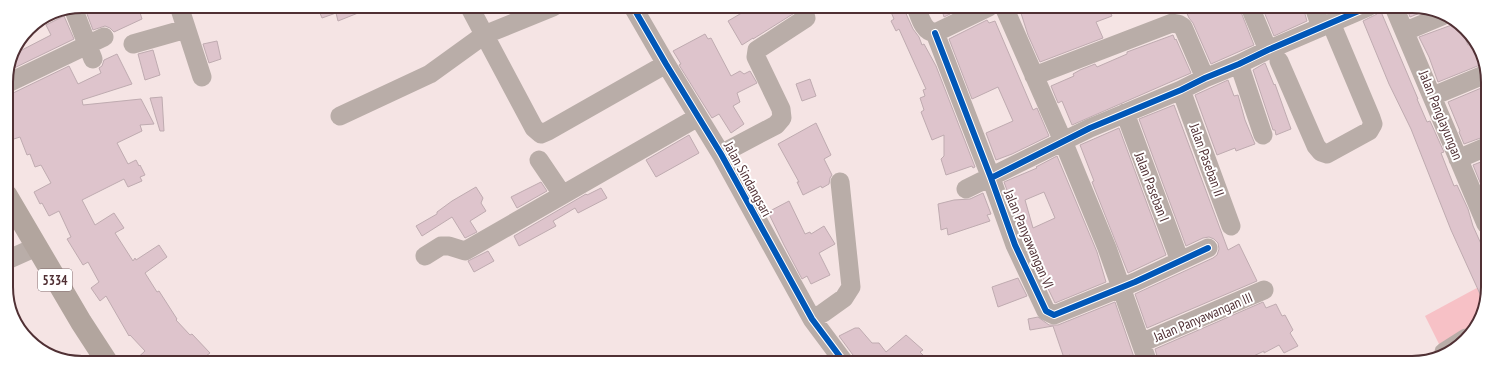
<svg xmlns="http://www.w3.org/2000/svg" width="1494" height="369" viewBox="0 0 1494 369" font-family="'PT Sans Narrow',sans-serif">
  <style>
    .green { fill: #f7c1c6 }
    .building { fill: #dec4cc; stroke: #bfabb0; fill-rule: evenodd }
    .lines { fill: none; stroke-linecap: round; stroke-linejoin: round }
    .minor { stroke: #b9ada8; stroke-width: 19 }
    .major { stroke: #b2a59e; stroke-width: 22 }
    .cycleway-casing { stroke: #fff; stroke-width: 8 }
    .cycleway { stroke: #0057b8; stroke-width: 6 }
    .labels { text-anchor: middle; stroke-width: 4; stroke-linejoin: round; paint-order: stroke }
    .shield { fill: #fff; stroke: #846e71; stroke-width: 1 }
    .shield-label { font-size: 13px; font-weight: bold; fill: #503034 }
    .street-label { font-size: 14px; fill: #503034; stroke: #fff }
    .rim { fill: none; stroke: #503034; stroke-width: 2 }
  </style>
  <rect width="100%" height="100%" fill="#f5e4e4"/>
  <path class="green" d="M1486,283V302L1462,344L1443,352L1425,316Z"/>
  <path class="building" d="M84,6H138L142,19L114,32L110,28L105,26L93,30Z
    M317,6H373V7L338,21L336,13L322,18Z
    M752,7H804L753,39V38L742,45L728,21Z
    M900,7H903L913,29L919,37L922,45L924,44L936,66L975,167L973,168L972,166L946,175L941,159L944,156V135L932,140L921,112L924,110L920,98L925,96L923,90L926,89L899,29L896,31L891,21L894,19L891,12Z
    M941,7H964L944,17Z
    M1019,7H1108L1112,16L1096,22L1103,38L1040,62L1028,35Z
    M1184,7H1239L1254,45L1211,64L1193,23L1189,18Z
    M1262,7H1303L1307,21L1274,36Z
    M1379,7L1418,99H1417L1427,122L1430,121L1444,152L1441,153L1454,186L1457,185L1468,209L1473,226L1482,246L1486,244V302L1485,305L1451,230L1411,129L1389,84L1363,21L1377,14Z
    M1406,7L1427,8L1430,9L1410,17Z
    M64,16L74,39L10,70L18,52L51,35L46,25Z
    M987,20L989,23L995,21L1033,110L1037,108L1049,136L1012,154L996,160L986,133L1013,121L998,87L972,99L949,39Z
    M1457,23L1459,25L1468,45L1471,44L1480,65L1438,82L1429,57L1419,37Z
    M705,34L708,39L711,38L731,76L740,71L744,74L750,71L757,83L737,93L740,102L733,106L744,124L731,133L719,114L712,118L679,65L681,64L673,51Z
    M1173,35L1175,40L1176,39L1191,73L1072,125L1062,101L1058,103L1051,86L1074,76L1073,74L1080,70L1095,64L1097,67L1127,54V52Z
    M217,41L221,59L209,63L203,44Z
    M153,50L160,75L145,80L138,54Z
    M117,54L132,84L82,100L83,105L141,99L154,124L140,125L142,131L117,143L128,164L136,160L139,166L140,165L145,175L140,177L142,181L128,187L124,179L82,200L95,225L114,213L124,228L115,233L133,261L135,258L136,260L159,245L167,257L145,273L157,292L159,291L177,319L176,320L190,335L192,334L210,353L206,356L211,362H133L145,351L130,335L129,336L106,296L100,301L91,288L99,282L88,262L83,265L67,239L71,237L59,211L49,216L42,203L40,204L34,192L51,183L41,165L35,167L30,154L27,155L20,137L14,139L6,121V95L11,94L69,66L78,84L101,73L99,68L102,66L104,60Z
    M1265,63L1274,85L1275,84L1291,129L1276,135L1275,130H1273L1253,70Z
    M810,79L816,96L802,101L796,84Z
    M1228,80L1234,96L1238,95L1245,120L1255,144L1236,151L1235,148L1217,155L1195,95Z
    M1486,86V136L1464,144L1459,132L1460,131L1448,102Z
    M162,97L164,131H160L150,98Z
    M1174,105L1228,250L1239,244L1257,281L1147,328L1135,294L1213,258L1217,255L1219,249L1218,243L1214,239L1209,237L1203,238L1186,246L1139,119Z
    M816,123L831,155L824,159L832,175L830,178L829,184L822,188L821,186L803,195L797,182H799L778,144Z
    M1119,128L1166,255L1128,273L1092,182L1094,181L1080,145Z
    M689,135L699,153L656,177L646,160Z
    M1057,156L1097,252L1106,282L1055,303L1025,241L1023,235L1026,234L1018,216L1014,203L1012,204L1004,182L1037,168L1036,167ZM1044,192L1055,218L1033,228L1025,200Z
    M1486,160V197L1473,165Z
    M541,182L547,191L517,208L511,197Z
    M476,187L483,198L481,203L486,211L470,221L477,232L465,238L452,217L422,236L416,226L437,214V212L452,201Z
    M601,188L607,198L578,213L575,208L553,221L556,226L519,246L514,236L586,194L587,195Z
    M983,193L991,214L987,215L990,221L948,235L947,228L941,230L938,204L954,200L970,199Z
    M789,201L805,234L810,232L811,234L824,226L835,244L819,253L830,275L811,284L807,276L802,279L784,245L768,212Z
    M488,251L494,261L474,272L468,261Z
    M1018,278L1027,296L998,307L992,287Z
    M1115,302L1136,363H1073L1070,355L1064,358L1053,326L1030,330L1028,319L1038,317L1049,325H1058Z
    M1263,302L1266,308L1276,304L1282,316L1285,315L1293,330L1290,333L1298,346L1284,353L1279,345L1264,353V351L1239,363H1159L1155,349Z
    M855,328H859L872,343H879L886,352L906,335L923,350L920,352L925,357L920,362H855L853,355L839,336Z"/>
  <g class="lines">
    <path class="minor" d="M179,6L202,77
      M469,6L534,128L541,134L548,131L666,64
      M633,7L666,64L721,154L812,319L844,362
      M916,7C920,17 923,32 935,33
      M1004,7L1063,141L1107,248L1148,363
      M1250,7L1268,50
      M1314,7L1321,27
      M1394,7L1486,224
      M73,8L93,59
      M1406,31L1442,16
      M935,33L991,178L1015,245L1046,311L1054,315L1135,282L1208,248
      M935,33L989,7
      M133,44L186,29
      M1279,61L1316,146L1321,152L1327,154L1369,131L1373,124L1371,118L1331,23
      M1239,64L1263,135
      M1034,76L1172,23L1178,24L1183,27L1205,78
      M6,84L104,37
      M1181,90L1231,226
      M1433,96L1486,74
      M1125,113L1180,261
      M340,116L430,74L484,35L553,7
      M721,154L776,125L782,118L781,109L756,57L757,50L806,18
      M1458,159L1486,147
      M539,160L562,194
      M966,189L1090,128L1181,90L1205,78L1239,64L1268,50L1368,7
      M425,256L441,246H449L465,251L698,117
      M7,260L36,247
      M812,319L823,313L844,298L851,287L840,182
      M1141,343L1264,290
      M1444,352L1466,338"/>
    <path class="major" d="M7,196L81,322L107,362"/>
    <g class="cycleway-casing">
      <path id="cycleway" d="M633,7L666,64L721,154L812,319L844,362
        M935,33L991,178L1015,245L1046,311L1054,315L1135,282L1208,248
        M991,178L1090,128L1181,90L1205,78L1239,64L1268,50L1368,7"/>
    </g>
    <use href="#cycleway" class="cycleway"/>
  </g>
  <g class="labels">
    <rect class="shield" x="38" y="269" width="34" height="22" rx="3"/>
    <g class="shield-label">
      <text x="55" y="285">5334</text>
    </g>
    <g class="street-label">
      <text transform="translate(1441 115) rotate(68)" y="5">Jalan Panglayungan</text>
      <text transform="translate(1207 160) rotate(70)" y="5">Jalan Paseban II</text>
      <text transform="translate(748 179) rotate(61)" y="5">Jalan Sindangsari</text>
      <text transform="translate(1152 187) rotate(69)" y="5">Jalan Paseban I</text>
      <text transform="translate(1029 239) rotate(67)" y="5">Jalan Panyawangan VI</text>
      <text transform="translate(1203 317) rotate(-23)" y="5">Jalan Panyawangan III</text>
    </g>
  </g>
  <path d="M0 0H1494V369H0ZM82 13H1412A69 69 0 0 1 1481 82V287A69 69 0 0 1 1412 356H82A69 69 0 0 1 13 287V82A69 69 0 0 1 82 13Z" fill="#fff" fill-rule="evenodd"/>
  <path class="rim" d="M82 13H1412A69 69 0 0 1 1481 82V287A69 69 0 0 1 1412 356H82A69 69 0 0 1 13 287V82A69 69 0 0 1 82 13Z"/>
</svg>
